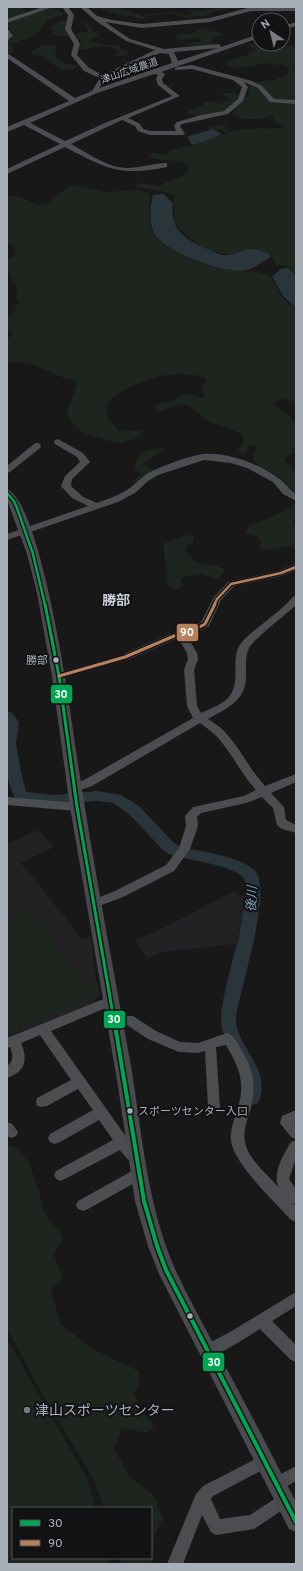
<svg xmlns="http://www.w3.org/2000/svg" width="303" height="1571" viewBox="0 0 303 1571" font-family="Overpass,'Noto Sans JP',sans-serif">
  <style>
    .built { fill: #222224 }
    .green { fill: #1d251e }
    .water { fill: #2a343b }
    .lines { fill: none; stroke-linecap: round; stroke-linejoin: round }
    .river { fill: #2a343b; fill-rule: evenodd }
    .minor { fill: #4c4d51; fill-rule: evenodd }
    .major { fill: #494a4d; fill-rule: evenodd }
    .bus-1-far2-casing { stroke: #121214; stroke-width: 5 }
    .bus-1-far1-casing { stroke: #121214; stroke-width: 6 }
    .bus-1-casing { stroke: #121214; stroke-width: 7 }
    .bus-2-far1-casing { stroke: #121214; stroke-width: 5 }
    .bus-2-casing { stroke: #121214; stroke-width: 6 }
    .bus-1-far2 { stroke: #00a651; stroke-width: 2.5 }
    .bus-1-far1 { stroke: #00a651; stroke-width: 3 }
    .bus-1 { stroke: #00a651; stroke-width: 4 }
    .bus-2-far1 { stroke: #b6815c; stroke-width: 2.5 }
    .bus-2 { stroke: #b6815c; stroke-width: 3 }
    .bus-dot { fill: #a8afb9; stroke: #121214; stroke-width: 1.5 }
    .poi-dot { fill: #767a81; stroke: #121214; stroke-width: 1.5 }
    .labels { text-anchor: middle; stroke-width: 4; stroke-linejoin: round; paint-order: stroke }
    .far-street-label { font-size: 10px; fill: #a8afb9; stroke: #121214 }
    .bus-label { font-size: 11px; fill: #a8afb9; stroke: #121214; text-anchor: end }
    .water-label { font-size: 13px; font-style: italic; fill: #7ea0b6; stroke: #121214 }
    .quarter-label { font-size: 14px; font-weight: bold; fill: #caced5; stroke: #121214 }
    .near-poi-label { font-size: 14px; fill: #a8afb9; stroke: #121214; text-anchor: start }
    .line-badge { stroke: #121214; stroke-width: 1.5 }
    .badge-label { font-size: 11px; text-anchor: middle; font-weight: bold; fill: #fff }
  </style>
  <rect width="100%" height="100%" fill="#181818"/>
  <path class="built" d="M38,830L54,847L21,863L82,939L91,936L95,975L100,993L93,1004L7,1037V844Z
    M234,891L239,896L248,894L236,944L162,952L147,959L146,957L136,940L175,922Z"/>
  <path class="green" d="M7,7H20L27,12L7,19Z
    M91,7H117L143,16L158,13L175,12L186,15L194,14L185,9L202,11L226,7H256L229,9L210,13V15L184,18L176,14H162L145,17L144,18L146,20L138,19L133,16H123L100,9L94,10Z
    M48,8H53L65,13C59,17 52,18 45,22V24L41,27L42,30L30,38L9,44L14,50L13,53H7V42L13,37L11,30L7,27V23Z
    M63,20L66,21L67,33L68,36H59L53,33L54,30L49,27Z
    M83,23H87L93,31L100,35L90,39V41C98,46 110,43 120,46L119,49L124,50L128,53L126,55L113,57L120,52L115,50L112,47L104,46L80,50L78,48L81,45L80,40L75,34L88,31Z
    M205,27L210,31L219,32L223,35L213,38L211,45L188,46L185,44L201,41L199,38L181,40L175,36L181,33L188,35Z
    M250,44L260,45V48C269,50 286,45 296,45V273L285,265L277,266L271,254C264,252 255,247 247,249C241,250 236,255 230,255C213,254 184,239 176,223C172,215 176,207 173,199L176,196L174,194L137,187L134,184L136,183L158,186L165,184L166,182L179,178L189,172V165C178,157 158,164 150,156L151,153L168,154L170,152V150L203,143L213,137L228,134L222,130L207,129L208,127L226,124L227,125L224,127L230,132L243,129L285,128L272,120L276,115L259,119H244L236,117L232,114L237,106C220,114 205,116 187,114L186,112L204,105L202,102L211,101L219,104L230,99L222,93H234L245,97L250,93L248,87L250,85L260,88L255,82L274,80L287,75L289,67L280,64L276,65L266,63L246,67L235,68L228,66L225,63C234,57 245,58 254,51L255,49L248,46Z
    M43,45H55L56,47C52,63 66,63 77,66L75,68C63,75 54,64 45,58C40,54 35,55 29,53Z
    M74,185L106,192L139,190L150,194C151,207 147,218 152,231C155,239 162,243 169,248C195,264 217,270 247,271C254,271 262,274 269,275L271,277L282,297L296,309V405L284,398L277,400L274,404L296,421V452L284,458L286,462L296,469V493C287,489 285,481 278,476C271,470 260,469 254,461C252,457 255,453 256,449L255,445L248,447L246,452L242,454L237,451C260,430 218,427 208,421C198,416 194,405 183,404C173,404 165,413 156,411L154,405L169,402L181,396L190,395L203,398L205,395L201,389L202,385L207,381L204,377C175,371 158,375 131,387C124,390 115,394 110,401C107,404 107,411 106,416L119,431C128,432 136,429 144,431L135,439L121,443L110,441L82,432L72,423L67,411L77,385L75,380C49,376 34,358 7,363V339L13,334L7,328C7,319 8,316 15,311L16,305L19,302C11,292 24,287 10,278V273L7,272V258L14,257L16,250L13,245L7,244V197C24,192 28,206 42,205C55,204 61,187 74,185Z
    M158,448L162,449V451L145,462V465L151,469L150,472L139,482H135L134,479L140,476V473L135,469V463L141,453Z
    M294,504H296V517L293,521L296,526V549L286,546L265,551L258,547L262,541L256,536L246,534L245,532L249,526L280,513Z
    M188,535L194,536L193,542L185,547L186,552L196,562L207,565H218L225,571L217,579L201,574L183,577L181,581L183,585L176,590L167,585C169,571 163,558 164,544L170,541Z
    M29,910L90,987L91,999L7,1033V921Z
    M7,1145L17,1148L29,1163L38,1188L44,1212L63,1237L54,1255L63,1277L51,1290L61,1325L96,1351L139,1371V1386L134,1394L142,1410L154,1427L147,1433L122,1428L114,1448L128,1475L154,1496L163,1518L155,1534L152,1561L150,1564H121L119,1558H151V1508H104L93,1478L37,1385L7,1328Z
    M7,1339L88,1480L95,1508H13V1558H108L110,1564H7Z"/>
  <path class="water" d="M212,129L222,134C212,138 203,143 192,145L187,137Z
    M158,194H163L173,203C170,229 183,238 205,248C211,250 217,254 222,255C233,256 239,251 249,249C255,248 263,252 270,254L271,257C263,261 255,268 247,270C226,275 161,252 153,231C149,220 150,206 153,195Z
    M285,268H288L296,275V308L283,296L272,276L281,269Z"/>
  <g class="lines">
    <path class="river" d="M7,711L12,713L19,722L16,743L21,772L26,792L54,795L97,791L121,795L139,806L174,843L180,847C198,851 248,857 257,874C270,898 241,986 236,1017C233,1044 274,1070 258,1103L252,1105L246,1103C242,1094 246,1083 243,1073C238,1058 227,1045 222,1029C217,1012 233,960 238,940C240,928 251,886 243,877C231,865 189,860 171,855L164,851L129,814L113,803L97,801L54,805L17,801C1,777 7,739 7,711Z"/>
    <path class="minor" d="M43,7H52L7,23V19Z
      M62,7H68L74,15L71,29L80,44L77,55L89,68L103,75L155,50L126,41L96,21L80,7H87L97,16L112,20L142,24L210,18L251,7H296V11H251L210,22L142,28L105,22L130,39L164,49L218,44L220,45L221,47L259,34V38L161,72L165,74L162,79L163,83L180,96L128,118L140,124L143,129L150,131H176L174,126L177,122L201,115L224,111L238,99L242,87L233,80L192,69L175,70V68L177,67L192,65L252,81L262,86L274,99L296,100V104L270,102L258,88L244,82L248,87L243,101L228,114L182,124L180,126L185,134L183,135H150L138,131L135,126L122,120L71,144C88,153 109,169 129,168C141,167 153,164 164,163H167V167C120,177 105,168 65,147L7,174V169L60,144L24,125L7,132V127L69,101L7,58V53L75,98L92,91L100,78L84,71L71,55L74,44L65,29L68,15ZM218,48L178,61L174,52ZM160,53L169,54L172,63L99,88L108,76ZM154,74L158,75L156,79L158,85L172,96L105,123L65,141L30,123L97,93Z
      M296,22V26L283,30V26Z
      M7,29L9,30L13,36L7,41Z
      M58,439L83,453L90,462L72,479L71,486L83,497L97,503C107,499 118,496 127,490C136,484 142,476 152,471C163,466 191,455 204,454C227,452 260,464 278,478C285,482 289,490 296,494V501L283,494L273,482L247,468L231,463L204,460L158,475L148,481L135,493L118,502L7,540V534L88,506L72,498L61,486L65,476L80,462L77,457L55,444L54,442L55,440Z
      M37,443L40,444L41,446L40,448L10,472L7,473V466L34,444Z
      M296,564V570L281,576L234,586L221,600L209,626L196,633L187,636L197,653L198,659L194,670L197,706L201,713C209,709 219,706 226,700C244,683 228,658 242,642C257,626 278,614 293,597L296,596V605L294,607C286,614 252,641 249,648C245,657 246,666 246,676C246,701 227,708 208,719C213,722 219,726 223,730C240,747 249,769 265,786L296,774V782L271,793L284,807L286,820L296,825V833L282,829L277,825L273,808L262,797L246,803L201,813L197,817L198,826L190,849L174,871L123,897L94,908L90,907L88,904L90,901L115,891L166,865L179,848L186,826L185,816L193,807L244,796L256,790C243,776 235,759 223,744C217,735 208,729 200,723L92,786L74,792L70,791L68,788L70,785L84,780L193,718L187,706L184,670L188,659L187,653L178,638L129,659L59,679L54,676L55,674L121,655L170,634L188,629L201,622L214,597L228,582L278,571Z
      M7,797L77,803L81,804L83,807L81,810L77,811L7,805Z
      M111,996L115,998L117,1001L115,1004L51,1031L127,1138L144,1158L142,1162C131,1166 126,1157 120,1150L61,1181L56,1179L54,1175L56,1171L113,1140L99,1120L60,1142L55,1144L50,1142L48,1138L50,1134L93,1110L78,1089L47,1106L42,1107L37,1106L36,1102L37,1098L71,1080L40,1035L21,1043C28,1059 26,1072 7,1078V1066C14,1061 13,1055 10,1047L7,1048V1038Z
      M114,1015L133,1016L156,1031L180,1042L198,1043L227,1033C235,1036 238,1044 242,1051C256,1074 256,1089 249,1115C246,1123 243,1133 245,1142C248,1159 268,1175 279,1188C272,1174 282,1158 289,1145L291,1142L296,1140V1158L289,1179L296,1189V1204L293,1203L296,1206V1222L291,1220C275,1202 234,1164 231,1141C230,1130 234,1120 237,1111C246,1083 240,1069 226,1045L216,1047L220,1108L219,1112L214,1113L209,1112L208,1108L205,1051L198,1053L179,1052L148,1039L127,1025L110,1024L108,1020L110,1016Z
      M296,1110V1121L294,1122L296,1124V1139L291,1137L280,1123L282,1116Z
      M7,1122L12,1124L18,1132L16,1136L11,1138L7,1136Z
      M140,1169L145,1171L147,1175L145,1179L138,1181L88,1209L83,1211L78,1209L76,1205L78,1201L130,1172Z
      M296,1292V1306L272,1321L296,1345V1362L291,1360L260,1329C244,1339 226,1351 208,1358L203,1356L201,1351L203,1346L230,1332Z
      M265,1454L270,1456L273,1461L270,1466L213,1496L211,1499L220,1519L250,1515L285,1492L290,1495L293,1500L290,1505L254,1529L216,1535L211,1532L202,1515L183,1564H167L196,1494L203,1486Z
      M296,1466V1481L277,1492L272,1489L269,1484L272,1479Z"/>
    <path class="major" d="M7,489C39,502 67,685 72,723C88,837 110,951 131,1066C141,1127 146,1190 167,1249C179,1282 198,1314 214,1345C242,1397 269,1449 296,1502V1532L289,1529L160,1276L148,1246L135,1201L118,1086L70,807L52,676L37,593L27,554L7,500Z"/>
    <g class="bus-1-far2-casing">
      <path id="bus-1-far2" d="M7,493L14,501L17,508L33,554L45,605"/>
    </g>
    <g class="bus-1-far1-casing">
      <path id="bus-1-far1" d="M45,604L59,676L77,807L116,1032"/>
    </g>
    <g class="bus-1-casing">
      <path id="bus-1" d="M116,1031L144,1201L157,1246L166,1270L296,1522"/>
    </g>
    <g class="bus-2-far1-casing">
      <path id="bus-2-far1" d="M214,605L217,599L231,584L281,573L296,567"/>
    </g>
    <g class="bus-2-casing">
      <path id="bus-2" d="M59,676L125,657L174,636L192,631L205,624L215,604"/>
    </g>
    <use href="#bus-1-far2" class="bus-1-far2"/>
    <use href="#bus-1-far1" class="bus-1-far1"/>
    <use href="#bus-1" class="bus-1"/>
    <use href="#bus-2-far1" class="bus-2-far1"/>
    <use href="#bus-2" class="bus-2"/>
  </g>
  <g class="bus-dot">
    <circle cx="56" cy="660" r="3.5"/>
    <circle cx="130" cy="1111" r="3.5"/>
    <circle cx="190" cy="1316" r="3.5"/>
  </g>
  <circle class="poi-dot" cx="27" cy="1410" r="4"/>
  <g class="labels">
    <g class="far-street-label">
      <text transform="translate(129 70) rotate(-19)" y="4">津山広域農道</text>
    </g>
    <g class="bus-label">
      <text x="48" y="664">勝部</text>
      <text x="138" y="1115" text-anchor="start">スポーツセンター入口</text>
    </g>
    <g class="water-label">
      <text transform="translate(251 899) rotate(-87)" y="5">後川</text>
    </g>
    <g class="quarter-label">
      <text x="116" y="605">勝部</text>
    </g>
    <g class="near-poi-label">
      <text x="35" y="1415">津山スポーツセンター</text>
    </g>
  </g>
  <g class="line-badge">
    <rect x="176" y="623" width="23" height="19" rx="4" fill="#b6815c"/>
    <rect x="50" y="684" width="23" height="20" rx="4" fill="#00a651"/>
    <rect x="103" y="1010" width="23" height="19" rx="4" fill="#00a651"/>
    <rect x="202" y="1352" width="23" height="20" rx="4" fill="#00a651"/>
  </g>
  <g class="badge-label">
    <text x="187" y="636">90</text>
    <text x="61" y="698">30</text>
    <text x="114" y="1023">30</text>
    <text x="214" y="1366">30</text>
  </g>
  <rect width="303" height="1571" fill="none" stroke="#a8afb9" stroke-width="16"/>
  <rect x="12" y="1507" width="140" height="52" fill="#121214" stroke="#4e5156"/>
  <rect x="20" y="1520" width="20" height="6" fill="#00a651" stroke="#4e5156"/>
  <text x="48" y="1527" font-size="12" fill="#a8afb9">30</text>
  <rect x="20" y="1540" width="20" height="6" fill="#b6815c" stroke="#4e5156"/>
  <text x="48" y="1547" font-size="12" fill="#a8afb9">90</text>
  <g transform="translate(271 32) rotate(325)"><circle r="19" fill="#121214" stroke="#4e5156"/>
  <path d="M0-3L7 15L0 10L-7 15Z" fill="#767a81"/>
  <text y="-6" font-size="11" font-weight="bold" text-anchor="middle" fill="#a8afb9">N</text>
  </g>
</svg>
